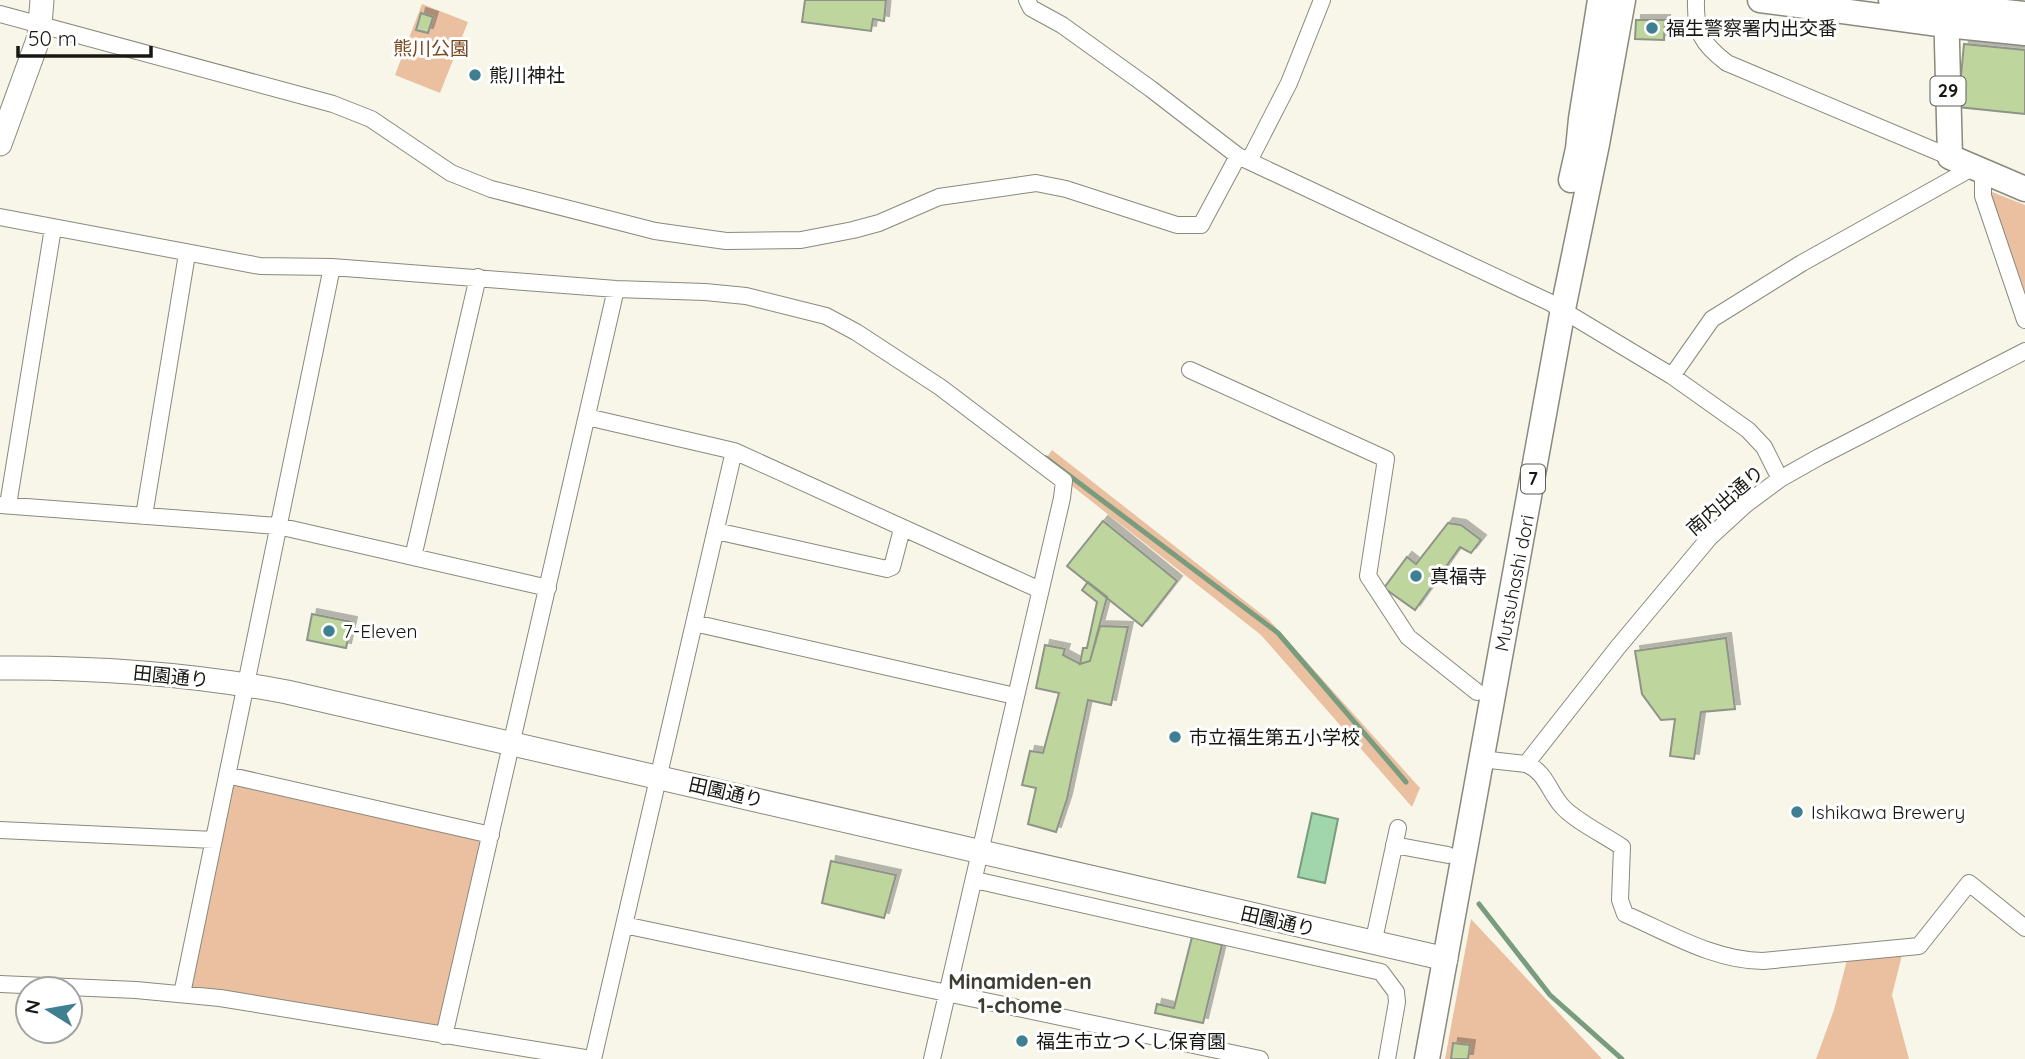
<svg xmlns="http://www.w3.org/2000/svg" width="2025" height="1059" viewBox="0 0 2025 1059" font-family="Quicksand,'Noto Sans JP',sans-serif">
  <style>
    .green { fill: #eac0a0 }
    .water { fill: #a1d5ab; stroke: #789c7d; stroke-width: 2 }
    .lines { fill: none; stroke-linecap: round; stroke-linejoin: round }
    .stream { stroke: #789c7d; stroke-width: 5 }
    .building { fill: #bed69e; stroke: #8e9488; stroke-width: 2; filter: url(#shadow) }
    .street-casing { stroke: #89897c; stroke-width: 18 }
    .secondary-casing { stroke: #89897c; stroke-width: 25 }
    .primary-casing { stroke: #89897c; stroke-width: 27 }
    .street { stroke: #fff; stroke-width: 16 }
    .secondary { stroke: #fff; stroke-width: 23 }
    .primary { stroke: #fff; stroke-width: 24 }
    .poi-dot { fill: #3e7f92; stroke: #fff; stroke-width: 2.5 }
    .labels { text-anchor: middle; stroke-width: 6; stroke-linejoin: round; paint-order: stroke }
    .shield { fill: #fff; stroke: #5d5d5a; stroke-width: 2 }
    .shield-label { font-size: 18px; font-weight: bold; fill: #181813 }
    .poi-label { font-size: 19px; fill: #181813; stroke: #fff; text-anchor: start }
    .park-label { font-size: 19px; fill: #79481e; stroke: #fff }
    .street-label { font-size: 19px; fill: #181813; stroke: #fff }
    .neighbourhood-label { font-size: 21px; font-weight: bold; fill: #3e3d32; stroke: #fff }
  </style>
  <defs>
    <filter id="shadow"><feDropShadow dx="5" dy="-5" stdDeviation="0" flood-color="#0004"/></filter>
  </defs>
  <rect width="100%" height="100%" fill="#f7f6e9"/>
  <path class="green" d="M422,4L468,22L440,93L395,75Z
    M1987,190L2025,205V303Z
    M1052,450L1269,620L1420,788L1412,807L1261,635L1043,463Z
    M229,784L486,842L443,1031L190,992Z
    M1471,919L1602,1059H1445Z
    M1902,955L1892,995L1909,1059H1816L1834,1010L1847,960Z"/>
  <path class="water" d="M1312,813L1338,819L1325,883L1298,877Z"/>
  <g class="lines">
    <path class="stream" d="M1046,458L1278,633L1406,782
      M1479,904L1550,995L1622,1059"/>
  </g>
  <path class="building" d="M805,0H886L884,21L873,19L871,31L802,22Z
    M421,13L433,17L428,33L416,30Z
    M1636,20H1665L1664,40L1635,39Z
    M1964,44L2025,50V114L1958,107Z
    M1103,521L1177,581L1142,626L1067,566Z
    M1448,523L1461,525L1481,540L1471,553L1460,547L1415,610L1384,588L1407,557L1416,564Z
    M1088,582L1107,597L1090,661L1080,664L1083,648H1087L1097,602L1082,590Z
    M312,614L352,622L346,648L307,640Z
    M1100,626L1128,627L1111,705L1088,700L1067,799L1056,832L1028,824L1036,788L1022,785L1030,751L1043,753L1059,693L1036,688L1045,645L1065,649L1063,655L1080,664L1090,661Z
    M1726,638L1735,709L1701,712L1694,759L1670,756L1675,719L1661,720L1642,694L1635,651Z
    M831,861L896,875L884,918L822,903Z
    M1192,937L1222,945L1203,1023L1155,1013L1157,1004L1174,1008Z
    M1453,1043L1470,1045L1468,1059H1451Z"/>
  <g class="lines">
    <g class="street-casing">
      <path id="street" d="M1027,0L1031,8L1062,25L1151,89L1238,156L1549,302L1672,376L1748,430L1764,447L1780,479
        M1696,0C1695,32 1702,44 1727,63L1950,157
        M0,14L333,104L371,119L451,173L491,189L655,231L726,241L801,240L853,230L879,223L939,197L1036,183L1066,189L1177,225H1201L1238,156
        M1249,161L1289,83L1322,0
        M1983,173V196L2025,320
        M0,217L260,266L332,267L616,289L705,292L746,296L826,316L856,332L940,387L1064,481L1062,498L932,1059
        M1190,370L1386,459L1368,576L1408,637L1477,692
        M1672,376L1712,319L1802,263L1972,168
        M587,417L734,451L1040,590
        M0,505L278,526L548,588
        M8,505L53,228
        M144,516L187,254
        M716,531L887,569L892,567L902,529
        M413,557L478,277
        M694,623L1015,696
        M1481,759L1526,764L1618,647L1710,537L1745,505L1780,479L1819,457L2025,351
        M1526,764C1545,771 1549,791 1561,805C1572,819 1606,836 1622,847L1620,900L1625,914C1669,933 1715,961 1763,961L1919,946L1969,883L2025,928
        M227,775L491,835
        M0,830L214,840
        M1394,845L1448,855
        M975,880L1381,972L1396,992L1397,1002L1387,1059
        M624,925L1260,1059
        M1373,944L1398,828
        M0,984L136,990L220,998L591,1059
        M182,994L332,267
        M444,1036L616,289
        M593,1059L734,451"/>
    </g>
    <g class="secondary-casing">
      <path id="secondary" d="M0,144L39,37L42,0
        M0,668C97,667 192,674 287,692L1446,959"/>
    </g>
    <g class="primary-casing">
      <path id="primary" d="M1760,0L1946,25L2025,33
        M1891,0L2025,14
        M1946,6L1950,157L2025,189
        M1571,180L1578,149L1581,119L1600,0
        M1427,1059L1563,309L1597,144L1623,0"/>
    </g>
    <use href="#street" class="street"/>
    <use href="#secondary" class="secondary"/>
    <use href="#primary" class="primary"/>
  </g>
  <g class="poi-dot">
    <circle cx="1652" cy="28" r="7"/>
    <circle cx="475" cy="75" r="7"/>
    <circle cx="1416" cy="576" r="7"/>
    <circle cx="329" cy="631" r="7"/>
    <circle cx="1175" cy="737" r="7"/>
    <circle cx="1797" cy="812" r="7"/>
    <circle cx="1022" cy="1041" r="7"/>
  </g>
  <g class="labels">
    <g class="shield">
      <rect x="1930.5" y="76.5" width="35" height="29" rx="5"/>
      <rect x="1521" y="464.5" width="24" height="29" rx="5"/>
    </g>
    <g class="shield-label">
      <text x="1948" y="97">29</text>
      <text x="1533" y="485">7</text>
    </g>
    <g class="poi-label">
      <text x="1666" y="35">福生警察署内出交番</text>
      <text x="489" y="82">熊川神社</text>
      <text x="1430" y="583">真福寺</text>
      <text x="343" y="638">7-Eleven</text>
      <text x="1189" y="744">市立福生第五小学校</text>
      <text x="1811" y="819">Ishikawa Brewery</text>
      <text x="1036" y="1048">福生市立つくし保育園</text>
    </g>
    <g class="park-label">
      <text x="431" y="55">熊川公園</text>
    </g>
    <g class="street-label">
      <text transform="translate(1725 500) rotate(-41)" y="7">南内出通り</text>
      <text transform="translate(1514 583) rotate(-79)" y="7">Mutsuhashi dori</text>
      <text transform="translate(171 676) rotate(6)" y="7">田園通り</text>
      <text transform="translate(726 792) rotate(13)" y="7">田園通り</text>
      <text transform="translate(1278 921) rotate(13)" y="7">田園通り</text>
    </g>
    <g class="neighbourhood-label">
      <text x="1020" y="989">Minamiden-en<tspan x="1020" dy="24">1-chome</tspan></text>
    </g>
  </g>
  <g transform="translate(49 1010) rotate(281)"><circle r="33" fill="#ffffff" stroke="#a3a3a1" stroke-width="2"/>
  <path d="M0-5L12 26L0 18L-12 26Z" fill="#3e7f92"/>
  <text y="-10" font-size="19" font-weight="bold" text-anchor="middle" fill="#181813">N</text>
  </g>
  <path d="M18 46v10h133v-10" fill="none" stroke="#181813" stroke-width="3.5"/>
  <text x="28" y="46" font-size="21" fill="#181813" stroke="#ffffff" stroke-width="5" paint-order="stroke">50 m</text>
</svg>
